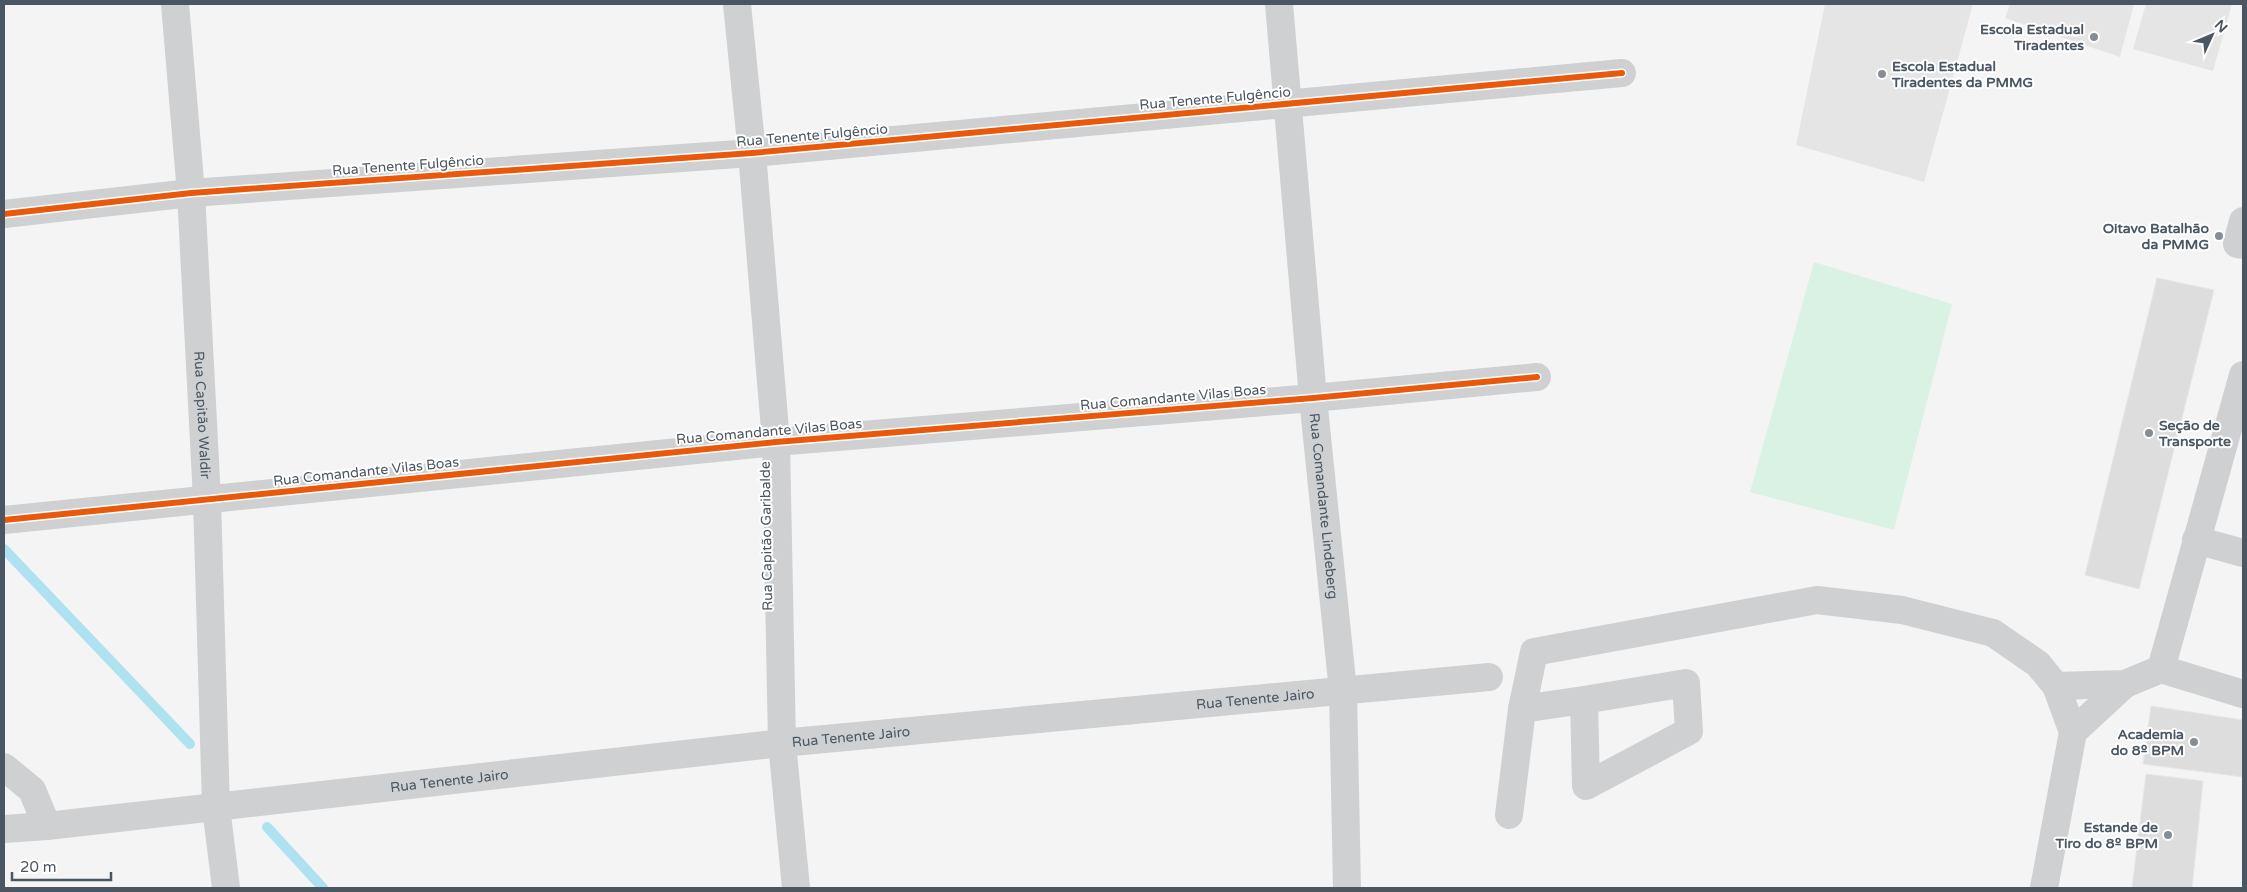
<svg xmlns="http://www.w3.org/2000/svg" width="2247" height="892" viewBox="0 0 2247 892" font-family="'Varela Round',sans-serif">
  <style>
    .education { fill: #e6e5e6 }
    .green { fill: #d9f2e3 }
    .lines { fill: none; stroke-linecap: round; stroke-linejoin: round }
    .stream { stroke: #aee2f0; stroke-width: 10 }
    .building { fill: #ddddde; stroke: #e5e6e7 }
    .minor { stroke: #ced0d2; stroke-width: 28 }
    .tertiary { stroke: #ced0d2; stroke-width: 28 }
    .cycleway-casing { stroke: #fff; stroke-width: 9 }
    .cycleway { stroke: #e8590c; stroke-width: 6 }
    .poi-dot { fill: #868d94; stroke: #fff; stroke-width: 2 }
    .labels { text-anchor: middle; stroke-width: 4; stroke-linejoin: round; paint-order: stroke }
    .poi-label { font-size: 14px; font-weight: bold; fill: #4a5661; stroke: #fff; text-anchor: end }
    .street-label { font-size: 14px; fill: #4a5661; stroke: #fff }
  </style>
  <rect width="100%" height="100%" fill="#f4f4f4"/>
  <path class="education" d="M1825,4H1973L1924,182L1796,145Z
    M2010,4H2134L2120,57L2005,18Z
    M2146,4H2232L2213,71L2133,49Z"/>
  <path class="green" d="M1814,262L1952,304L1894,530L1750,492Z"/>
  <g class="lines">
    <path class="stream" d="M4,549L190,744
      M267,827L323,888"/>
  </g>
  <path class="building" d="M2157,278L2214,290L2139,589L2085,575Z
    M2151,706L2243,720V777L2143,764Z
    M2146,774L2203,781L2192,888H2132Z"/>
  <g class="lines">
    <g class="minor">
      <path id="s1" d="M175,4L191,193L207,499L216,807L226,888"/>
      <path id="s2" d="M1279,4L1313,398L1343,691L1347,888"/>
      <path d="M4,214L191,193L752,153L1622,73"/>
      <path d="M2243,221L2237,244L2243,245"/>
      <path d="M4,520L776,442L1313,398L1537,377"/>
      <path d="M2196,540L2243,553"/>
      <path d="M2161,669L2243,375"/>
      <path d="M1686,683L1689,731L1586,786L1584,700Z"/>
      <path d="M2056,686L2125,684L2161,669L2243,694"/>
      <path d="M1522,709L1584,700"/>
      <path d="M2073,732L2125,684"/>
      <path d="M4,767L32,790L47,826"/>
      <path d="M1509,815L1522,709L1534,652L1817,600L1902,610L1993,633L2038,664L2056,686L2073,732L2044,888"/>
      <path id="s3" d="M4,829L47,826L782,743L1489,677"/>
    </g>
    <path class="tertiary" d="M737,4L752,153L776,442L782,743L796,888"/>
    <g class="cycleway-casing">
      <path id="cycleway" d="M4,214L191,193L752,153L1622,73
        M4,520L776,442L1313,398L1537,377"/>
    </g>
    <use href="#cycleway" class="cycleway"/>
  </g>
  <g class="poi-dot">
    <circle cx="2094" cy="37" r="5"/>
    <circle cx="1882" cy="74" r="5"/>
    <circle cx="2219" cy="236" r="5"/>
    <circle cx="2149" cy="433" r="5"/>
    <circle cx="2194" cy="742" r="5"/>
    <circle cx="2168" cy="835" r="5"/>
  </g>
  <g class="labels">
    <g class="poi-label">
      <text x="2084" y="34">Escola Estadual<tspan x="2084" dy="16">Tiradentes</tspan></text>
      <text x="1892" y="71" text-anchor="start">Escola Estadual<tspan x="1892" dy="16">Tiradentes da PMMG</tspan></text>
      <text x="2209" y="233">Oitavo Batalhão<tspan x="2209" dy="16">da PMMG</tspan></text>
      <text x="2159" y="430" text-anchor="start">Seção de<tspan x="2159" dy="16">Transporte</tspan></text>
      <text x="2184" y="739">Academia<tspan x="2184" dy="16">do 8º BPM</tspan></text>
      <text x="2158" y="832">Estande de<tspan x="2158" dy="16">Tiro do 8º BPM</tspan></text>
    </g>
    <g class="street-label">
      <text transform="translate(1215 98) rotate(-5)" y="5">Rua Tenente Fulgêncio</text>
      <text transform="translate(812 135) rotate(-5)" y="5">Rua Tenente Fulgêncio</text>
      <text transform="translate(408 165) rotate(-4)" y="5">Rua Tenente Fulgêncio</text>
      <text transform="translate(1173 397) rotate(-5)" y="5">Rua Comandante Vilas Boas</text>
      <text dy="5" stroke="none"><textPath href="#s1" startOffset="412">Rua Capitão Waldir</textPath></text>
      <text transform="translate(769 431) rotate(-5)" y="5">Rua Comandante Vilas Boas</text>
      <text transform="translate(366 471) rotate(-6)" y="5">Rua Comandante Vilas Boas</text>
      <text dy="5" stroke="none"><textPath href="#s2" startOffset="504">Rua Comandante Lindeberg</textPath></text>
      <text transform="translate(766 536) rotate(-91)" y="5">Rua Capitão Garibalde</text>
      <text dy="5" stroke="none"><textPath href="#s3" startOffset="1258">Rua Tenente Jairo</textPath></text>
      <text dy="5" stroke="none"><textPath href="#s3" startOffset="852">Rua Tenente Jairo</textPath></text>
      <text dy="5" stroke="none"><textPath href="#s3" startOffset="448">Rua Tenente Jairo</textPath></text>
    </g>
  </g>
  <rect width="2247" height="892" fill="none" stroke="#4a5661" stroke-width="10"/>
  <g transform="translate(2212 35) rotate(46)" stroke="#ffffff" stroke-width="4" paint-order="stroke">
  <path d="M0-4L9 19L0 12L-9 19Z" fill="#4a5661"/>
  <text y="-8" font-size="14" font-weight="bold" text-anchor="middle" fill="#4a5661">N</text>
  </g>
  <path d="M12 872v8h99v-8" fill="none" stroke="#4a5661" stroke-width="2.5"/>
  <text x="20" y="872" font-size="15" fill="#4a5661" stroke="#ffffff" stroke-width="4" paint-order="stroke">20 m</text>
</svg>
